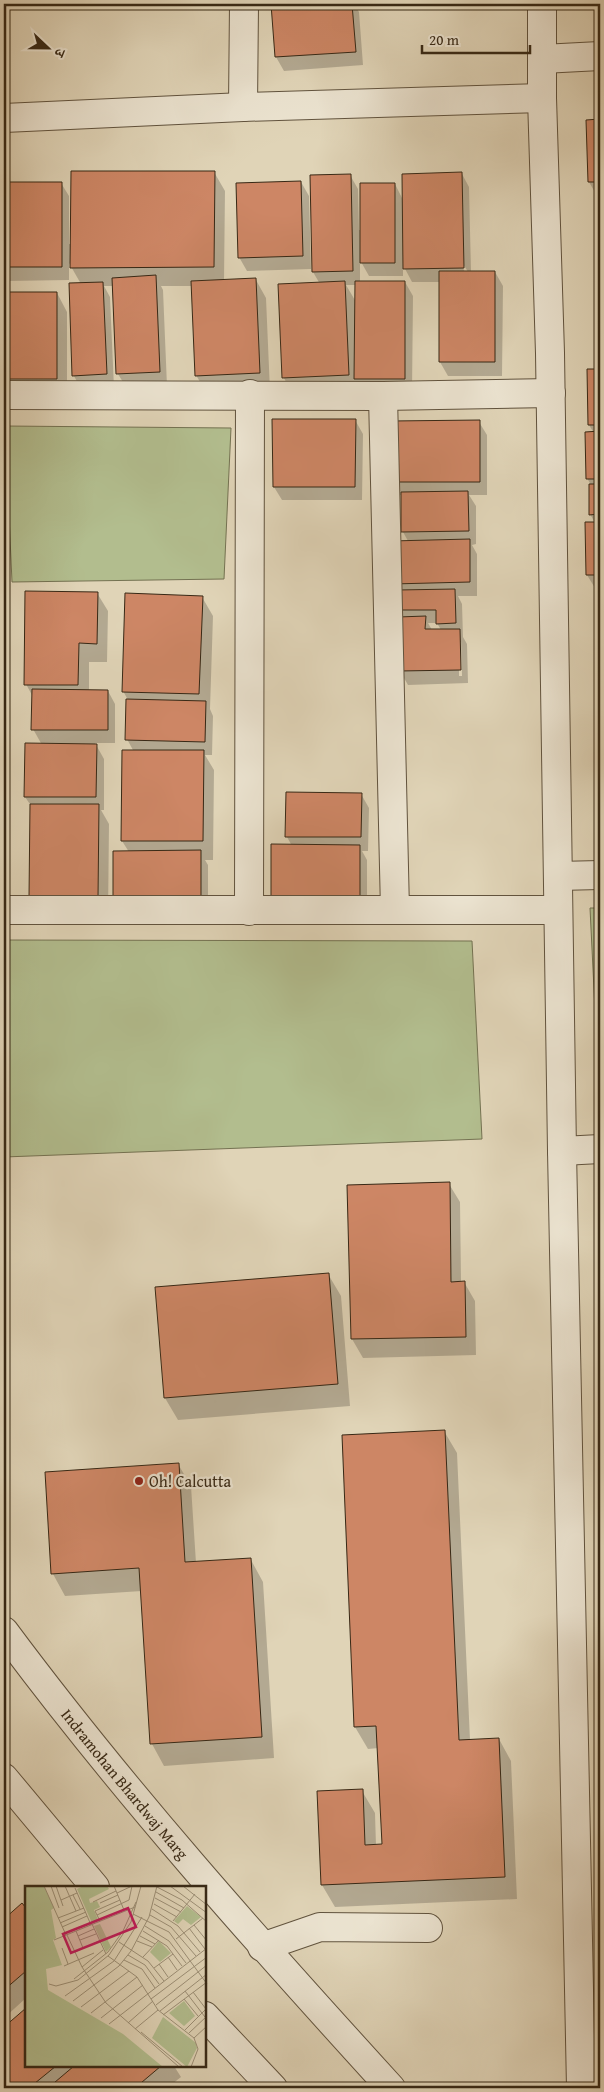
<svg xmlns="http://www.w3.org/2000/svg" width="604" height="2092" viewBox="0 0 604 2092" font-family="'Gentium Book Plus','Noto Serif Devanagari',serif">
  <style>
    .green { fill: #b2bd8e; stroke: #747252 }
    .shadow { fill: #0003; fill-rule: evenodd }
    .building { fill: #cd8665; stroke: #372815 }
    .lines { fill: none; stroke-linecap: round; stroke-linejoin: round }
    .minor-casing { stroke: #61533e; stroke-width: 30 }
    .minor { stroke: #ebe3d0; stroke-width: 28 }
    .poi-dot { fill: #8f2418; stroke: #ebe3d0; stroke-width: 2 }
    .labels { text-anchor: middle; stroke-width: 4.5; stroke-linejoin: round; paint-order: stroke }
    .poi-label { font-size: 16px; fill: #372815; stroke: #ebe3d0; text-anchor: start }
    .street-label { font-size: 16px; fill: #372815; stroke: #ebe3d0 }
    .inset-road { fill: none; stroke: #9c8f76; stroke-width: 1 }
    .view { fill: #c2185b; fill-opacity: 0.15; stroke: #c2185b; stroke-width: 2.5 }
    .inset-edge { fill: none; stroke: #372815; stroke-width: 2.5 }
  </style>
  <rect width="100%" height="100%" fill="#e0d4b7"/>
  <filter id="stains"><feTurbulence type="fractalNoise" baseFrequency=".004" numOctaves="4"/><feColorMatrix values="0 0 0 0 .2 0 0 0 0 .09 0 0 0 0 .02 0 0 0 .5 -.17"/></filter>
  <radialGradient id="worn" r=".72"><stop offset=".6" stop-color="#630" stop-opacity="0"/><stop offset="1" stop-color="#630" stop-opacity=".3"/></radialGradient>
  <path class="green" d="M5,426L231,428L224,579L12,582Z
    M590,908H600V1112Z
    M4,940L472,941L482,1139L4,1157Z"/>
  <path class="shadow" d="M272,4H354L359,12L363,65L284,71L276,57Z
    M587,121H600V201L589,182Z
    M214,172L225,191L224,281L256,280L266,298L270,391L207,394L196,375L193,286H161L163,290L167,386L126,387L118,374L114,286H104L110,297L114,388L81,389L74,376L81,284L69,263V280L7,281L4,275V183H61L69,196V244H72Z
    M462,174L469,187L471,272H495L503,286L502,376H448L440,362L441,282H412L403,265V276H369L360,260V282H405L413,296L412,392L294,397L284,378L320,284L313,272L311,176L350,175L358,189L359,230H361L395,184L403,200ZM462,262L468,272H465L460,263ZM346,285H356V302Z
    M301,182L309,196L311,269L247,271L239,257Z
    M4,293H57L67,312V397H4Z
    M588,370H600V588H595L587,575L595,523L590,514L591,485L587,478L594,433L589,425Z
    M355,420L363,434L362,500H282L274,487Z
    M479,422L487,435V495H469L476,506V544L472,545L477,554V596H458L462,604L463,637L467,644L468,683L408,685L400,671L404,618L400,610L393,583L408,541L403,532L402,495H400L392,482ZM428,623H437L441,630H432ZM459,642H461L462,676H459Z
    M97,593L108,611L107,662H89V691H108L115,704V743H95L104,759V810H101L109,824L108,917L25,797L42,745L33,729V697L26,684Z
    M202,597L213,616L210,709L213,716L212,755H205L214,770L213,860H205L208,865V914L129,852L122,841L134,752L127,739L128,700L123,691Z
    M597,679H600V821L597,816Z
    M361,794L369,808L368,851H362L367,860V914L292,846L287,837Z
    M449,1184L460,1202L461,1282H464L475,1301L476,1355L363,1358L352,1339L349,1186Z
    M328,1274L341,1296L350,1406L178,1420L165,1398L157,1288Z
    M444,1431L457,1453L470,1740L499,1739L511,1761L517,1899L335,1907L322,1885L362,1791L375,1813L376,1846L383,1845L379,1748L368,1749L355,1727Z
    M178,1464L191,1486L196,1563L251,1560L263,1582L274,1758L164,1766L152,1744L142,1591L65,1596L53,1574Z
    M4,1904L11,1915L22,1905L26,1910V1998L4,2018Z
    M26,2010V2066H174L181,2077L167,2088H4V2029Z"/>
  <path class="building" d="M271,4H352L356,52L275,57Z
    M600,119V182H588L586,120Z
    M71,171H215L214,267L70,268Z
    M462,172L464,268L403,269L402,174Z
    M351,174L353,271L312,272L310,175Z
    M301,181L303,256L238,258L236,183Z
    M4,182H62V267H4Z
    M360,183H395V263H360Z
    M439,271H495V362H439Z
    M156,275L160,372L116,374L112,278Z
    M256,278L260,373L195,376L191,281Z
    M345,281L349,375L282,378L278,284Z
    M355,281H405V379H354Z
    M103,282L107,374L72,376L69,283Z
    M4,292H57V379H4Z
    M587,369H600V425H588Z
    M272,419H356L355,487H273Z
    M480,420V482H391V421Z
    M600,431V479H586L585,432Z
    M589,484H600V514L589,515Z
    M468,491L469,531L401,532V492Z
    M585,522H600V575H586Z
    M470,539V582L392,584L391,541Z
    M455,589L456,623L436,624V610H398V590Z
    M25,591L98,592L97,644L79,643L78,685H24Z
    M125,593L203,596L199,694L122,692Z
    M426,616L425,629H460L461,670L399,671L398,617Z
    M596,677H600V816H596Z
    M32,689L108,690V730H31Z
    M126,699L206,701L205,742L125,740Z
    M25,743L97,744L96,797H24Z
    M122,750H204L203,841H121Z
    M286,792L362,793L361,837H285Z
    M30,804H99L98,898L29,897Z
    M271,844L360,845V901L271,899Z
    M201,850V900L113,901V851Z
    M599,1173H600V1232Z
    M450,1182L451,1282L465,1281L466,1337L351,1339L347,1185Z
    M329,1273L338,1384L164,1398L155,1287Z
    M445,1430L459,1740L499,1738L505,1877L321,1885L317,1791L363,1789L365,1845L382,1844L376,1726L354,1727L342,1435Z
    M179,1463L185,1562L251,1558L262,1737L150,1744L139,1568L51,1574L45,1472Z
    M22,1903L26,1908V1971L4,1990V1919Z
    M26,2008V2066H56L29,2088H4V2027Z
    M74,2066H161L135,2088H48Z"/>
  <g class="lines">
    <g class="minor-casing">
      <g id="minor">
        <path d="M542,4V98L550,353L562,1151L581,2088"/>
        <path d="M542,59L600,56"/>
        <path d="M243,107L244,4"/>
        <path d="M4,118L243,107L542,98"/>
        <path d="M4,395L383,396L551,393"/>
        <path d="M383,396L395,910"/>
        <path d="M558,876L600,875"/>
        <path d="M4,910H558"/>
        <path d="M249,911L250,394"/>
        <path d="M562,1151L600,1149"/>
        <path id="s1" d="M4,1631C123,1791 257,1941 391,2088"/>
        <path d="M4,1778L95,1887"/>
        <path d="M262,1947L320,1927L428,1928"/>
        <path d="M205,2016L273,2088"/>
      </g>
    </g>
    <use href="#minor" class="minor"/>
  </g>
  <circle class="poi-dot" cx="139" cy="1481" r="5"/>
  <g class="labels">
    <g class="poi-label">
      <text x="149" y="1487">Oh! Calcutta</text>
    </g>
    <g class="street-label">
      <text dy="6" stroke="none"><textPath href="#s1" startOffset="195">Indramohan Bhardwaj Marg</textPath></text>
    </g>
  </g>
  <g transform="translate(25 1886)">
    <rect width="181" height="181" fill="#e0d4b7"/>
    <path d="M0,0H19L29,22L26,24L31,52L28,54L37,79L21,83L23,104L98,148L138,181H0ZM58,0H82L84,3L64,13L65,17L72,15L75,21L69,24L73,34L67,37L52,3ZM162,20L176,31L166,39L158,33L153,38L149,35ZM75,38L86,61L81,66L69,40ZM134,55L146,67L135,76L125,66ZM159,115L170,130L159,140L144,127ZM138,131L171,157L172,162L162,181L127,152Z" fill="#b2bd8e"/>
    <path class="inset-road" d="M19,0L41,49M26,0L34,22M31,0L38,20M40,0L51,25M89,0L99,24M145,0L182,27M158,0L182,19M132,1L157,14L182,36M50,2L66,39M131,6L159,22M92,7L107,0M48,9L55,23M130,12L156,26M36,14L52,7M68,16L91,5M75,17L93,9M129,18L152,31M127,23L153,40L175,66M108,28L144,46L182,98M72,29L104,14L107,0M125,29L146,41L171,70M33,32L59,22M75,35L70,25L95,14M148,35L170,8M35,37L61,26M67,38L81,68M169,39L182,55M120,40L144,55L161,77M37,41L62,30M164,42L180,63M51,45L58,62M118,45L142,60L157,80M42,49L57,81L81,117L154,181M53,50L69,43M115,50L130,58M151,53L178,32M29,54L110,21M55,54L71,48M112,55L127,61M94,56L123,75L139,95M37,62L43,78M50,66L74,55M103,69L120,79L134,98M83,70L112,91L133,124L169,152L173,163L166,181M118,71L134,54M143,71L152,84M99,74L117,83L130,102M134,78L143,91M39,80L69,67M57,81L78,64M129,82L148,68M49,93L83,66L98,45L111,16M24,98L31,100L53,94L84,69L106,36L116,0M160,105L180,131M168,106L181,123M40,110L89,75L117,31M126,113L182,71M159,113L173,130M48,115L94,80L106,65L124,31L132,0M131,119L182,79M56,121L104,85M135,125L182,88M66,127L112,91M138,129L182,96M76,132L118,99M103,137L128,115M84,138L182,62M110,143L133,124M160,144L182,122M116,146L158,181M164,147L182,130M169,152L182,140"/>
    <path class="view" d="M103,22L111,41L46,67L38,48Z"/>
    <rect width="181" height="181" class="inset-edge"/>
  </g>
  <rect width="604" height="2092" fill="none" stroke="#e0d4b7" stroke-width="20"/>
  <rect x="5" y="5" width="594" height="2082" fill="none" stroke="#372815" stroke-width="2.5"/>
  <rect x="10" y="10" width="584" height="2072" fill="none" stroke="#372815"/>
  <g transform="translate(48 48) rotate(112)" stroke="#ebe3d0" stroke-width="4" paint-order="stroke">
  <path d="M0-4L9 19L0 12L-9 19Z" fill="#372815"/>
  <text y="-8" font-size="14" font-weight="bold" text-anchor="middle" fill="#372815">उ</text>
  </g>
  <path d="M422 45v8h108v-8" fill="none" stroke="#372815" stroke-width="2.5"/>
  <text x="429" y="45" font-size="15" fill="#372815" stroke="#ebe3d0" stroke-width="4" paint-order="stroke">20 m</text>
  <rect width="100%" height="100%" filter="url(#stains)"/>
  <rect width="100%" height="100%" fill="url(#worn)"/>
</svg>
